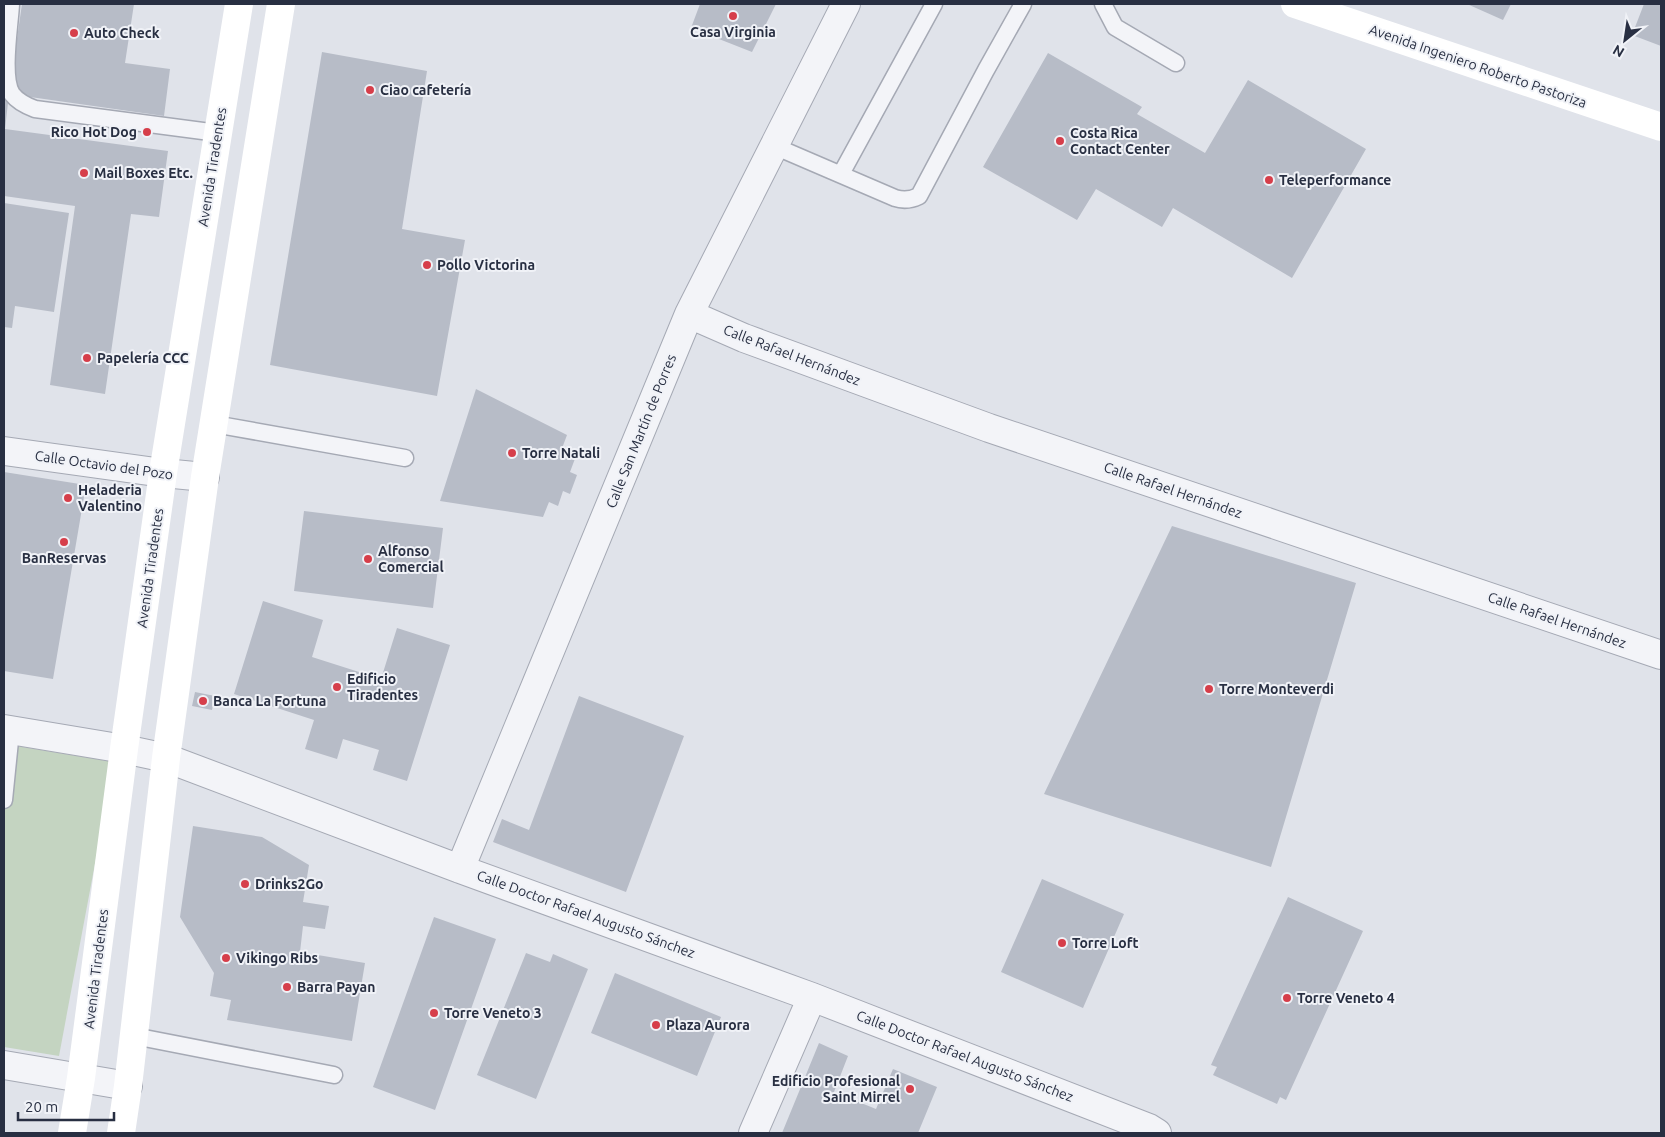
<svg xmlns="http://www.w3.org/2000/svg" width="1665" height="1137" viewBox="0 0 1665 1137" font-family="Ubuntu,sans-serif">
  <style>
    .green { fill: #c4d4c1 }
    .building { fill: #b7bcc7 }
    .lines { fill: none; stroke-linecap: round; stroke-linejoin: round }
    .lane-casing { stroke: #a5a9b4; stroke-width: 19 }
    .street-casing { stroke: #a5a9b4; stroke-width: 30 }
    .lane { stroke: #f3f4f8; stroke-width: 16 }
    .street { stroke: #f3f4f8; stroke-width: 28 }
    .secondary { stroke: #fff; stroke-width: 28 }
    .poi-dot { fill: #d63e4a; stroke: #f0f2f7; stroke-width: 2 }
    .labels { text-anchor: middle; stroke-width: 4; stroke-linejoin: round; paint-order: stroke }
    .poi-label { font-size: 14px; font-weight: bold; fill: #282f42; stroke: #f0f2f7; text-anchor: start }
    .street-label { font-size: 14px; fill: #282f42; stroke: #f0f2f7 }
  </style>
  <rect width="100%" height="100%" fill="#e0e3ea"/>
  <path class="green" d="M4,744L114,762L59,1056L4,1047Z"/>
  <path class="building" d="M22,4H134L125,63L170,69L164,116L9,94Z
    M700,4H776L752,52L691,28Z
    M1467,4H1511L1503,20Z
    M1644,4H1661V46L1632,35Z
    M322,52L427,71L402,229L465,240L437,396L270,365Z
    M1048,53L1142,107L1137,114L1205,153L1248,80L1366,149L1292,278L1173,208L1162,227L1096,189L1077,220L983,167Z
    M4,94H9L5,129L168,151L159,217L131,214L105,394L50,385L75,206L4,196Z
    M4,203L69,213L54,312L15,306L12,328L4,327Z
    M476,389L567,435L561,451L576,456L570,472L577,475L570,494L563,491L558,506L549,502L543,517L440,501Z
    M4,472L86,485L53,679L4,671Z
    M304,511L443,528L433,608L294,591Z
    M1172,526L1356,583L1271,867L1044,794Z
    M263,601L323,620L312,657L381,679L397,628L450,645L407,781L373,770L379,750L343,739L337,759L305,749L314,720L234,694Z
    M195,692L215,696L212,710L192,706Z
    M579,696L684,736L626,892L493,842L502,819L529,830Z
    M193,826L262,837L309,865L303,902L329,906L325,929L303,926L300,952L365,963L352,1041L227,1020L231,1000L210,996L214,973L180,917Z
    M1042,879L1124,914L1083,1008L1001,972Z
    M1288,897L1363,931L1286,1100L1280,1097L1277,1104L1213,1075L1217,1067L1211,1065Z
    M434,917L496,939L435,1110L373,1087Z
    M526,953L550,962L553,954L588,969L536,1099L477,1075Z
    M615,973L721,1017L697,1076L591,1033Z
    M819,1043L848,1056L834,1092L876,1109L893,1069L937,1087L918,1133H782Z"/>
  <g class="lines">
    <g class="lane-casing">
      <path id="lane" d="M11,4C10,25 1,77 12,94C18,102 27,106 35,109L218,133
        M1103,4L1115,27L1176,63
        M774,146L895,198C904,201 911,200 919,196L986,70L1023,4
        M841,174L934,4
        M214,424L405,458
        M4,800L11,731
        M134,1036L334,1075"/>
    </g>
    <g class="street-casing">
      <path id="street" d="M689,314L744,338L989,428L1661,655
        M4,451L163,473L205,477
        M4,729L124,749L166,758L460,869L812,997L1149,1128L1157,1133
        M460,869L689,314L846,4
        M4,1065L128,1086
        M753,1133L812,997"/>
    </g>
    <use href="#lane" class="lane"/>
    <use href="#street" class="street"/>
    <path class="secondary" d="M1295,4L1661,127
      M72,1133L81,1078L124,749L163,473L239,4
      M121,1133L128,1086L166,758L205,477L281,4"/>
  </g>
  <g class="poi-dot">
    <circle cx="733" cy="16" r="5"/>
    <circle cx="74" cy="33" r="5"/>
    <circle cx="370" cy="90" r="5"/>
    <circle cx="147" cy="132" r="5"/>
    <circle cx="1060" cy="141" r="5"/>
    <circle cx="84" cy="173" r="5"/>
    <circle cx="1269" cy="180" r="5"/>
    <circle cx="427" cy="265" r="5"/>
    <circle cx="87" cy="358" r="5"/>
    <circle cx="512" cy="453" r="5"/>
    <circle cx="68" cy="498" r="5"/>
    <circle cx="64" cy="542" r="5"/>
    <circle cx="368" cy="559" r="5"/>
    <circle cx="337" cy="687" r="5"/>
    <circle cx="1209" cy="689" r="5"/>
    <circle cx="203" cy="701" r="5"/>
    <circle cx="245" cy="884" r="5"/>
    <circle cx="1062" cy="943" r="5"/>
    <circle cx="226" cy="958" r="5"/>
    <circle cx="287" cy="987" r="5"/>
    <circle cx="1287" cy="998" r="5"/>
    <circle cx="434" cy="1013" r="5"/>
    <circle cx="656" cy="1025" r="5"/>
    <circle cx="910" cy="1089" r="5"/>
  </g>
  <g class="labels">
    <g class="poi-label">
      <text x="733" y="37" text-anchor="middle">Casa Virginia</text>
      <text x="84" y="38">Auto Check</text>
      <text x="380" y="95">Ciao cafetería</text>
      <text x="137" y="137" text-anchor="end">Rico Hot Dog</text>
      <text x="1070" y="138">Costa Rica<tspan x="1070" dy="16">Contact Center</tspan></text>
      <text x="94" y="178">Mail Boxes Etc.</text>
      <text x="1279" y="185">Teleperformance</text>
      <text x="437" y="270">Pollo Victorina</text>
      <text x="97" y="363">Papelería CCC</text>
      <text x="522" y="458">Torre Natali</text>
      <text x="78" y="495">Heladeria<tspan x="78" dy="16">Valentino</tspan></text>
      <text x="378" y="556">Alfonso<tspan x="378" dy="16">Comercial</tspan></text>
      <text x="64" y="563" text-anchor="middle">BanReservas</text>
      <text x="347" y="684">Edificio<tspan x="347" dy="16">Tiradentes</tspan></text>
      <text x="1219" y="694">Torre Monteverdi</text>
      <text x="213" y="706">Banca La Fortuna</text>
      <text x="255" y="889">Drinks2Go</text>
      <text x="1072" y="948">Torre Loft</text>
      <text x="236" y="963">Vikingo Ribs</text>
      <text x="297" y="992">Barra Payan</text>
      <text x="1297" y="1003">Torre Veneto 4</text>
      <text x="444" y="1018">Torre Veneto 3</text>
      <text x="666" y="1030">Plaza Aurora</text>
      <text x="900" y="1086" text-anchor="end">Edificio Profesional<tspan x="900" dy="16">Saint Mirrel</tspan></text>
    </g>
    <g class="street-label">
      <text transform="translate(1478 66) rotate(19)" y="5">Avenida Ingeniero Roberto Pastoriza</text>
      <text transform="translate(212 167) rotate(-81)" y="5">Avenida Tiradentes</text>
      <text transform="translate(792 355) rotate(21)" y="5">Calle Rafael Hernández</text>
      <text transform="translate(641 431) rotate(-68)" y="5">Calle San Martín de Porres</text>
      <text transform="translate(104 465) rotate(8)" y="5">Calle Octavio del Pozo</text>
      <text transform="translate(1173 490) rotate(19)" y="5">Calle Rafael Hernández</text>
      <text transform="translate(150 568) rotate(-82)" y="5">Avenida Tiradentes</text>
      <text transform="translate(1557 620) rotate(19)" y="5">Calle Rafael Hernández</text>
      <text transform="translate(586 914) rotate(20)" y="5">Calle Doctor Rafael Augusto Sánchez</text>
      <text transform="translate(96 969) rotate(-83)" y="5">Avenida Tiradentes</text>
      <text transform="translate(965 1056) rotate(21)" y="5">Calle Doctor Rafael Augusto Sánchez</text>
    </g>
  </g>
  <rect width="1665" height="1137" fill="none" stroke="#282f42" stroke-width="10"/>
  <g transform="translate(1625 40) rotate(210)" stroke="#f0f2f7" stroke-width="4" paint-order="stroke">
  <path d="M0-4L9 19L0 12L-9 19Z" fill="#282f42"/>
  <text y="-8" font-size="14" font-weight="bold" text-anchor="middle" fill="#282f42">N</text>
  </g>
  <path d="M18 1112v8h96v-8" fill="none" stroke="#282f42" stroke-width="2.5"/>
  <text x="25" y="1112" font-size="15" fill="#282f42" stroke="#f0f2f7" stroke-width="4" paint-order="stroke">20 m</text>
</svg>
